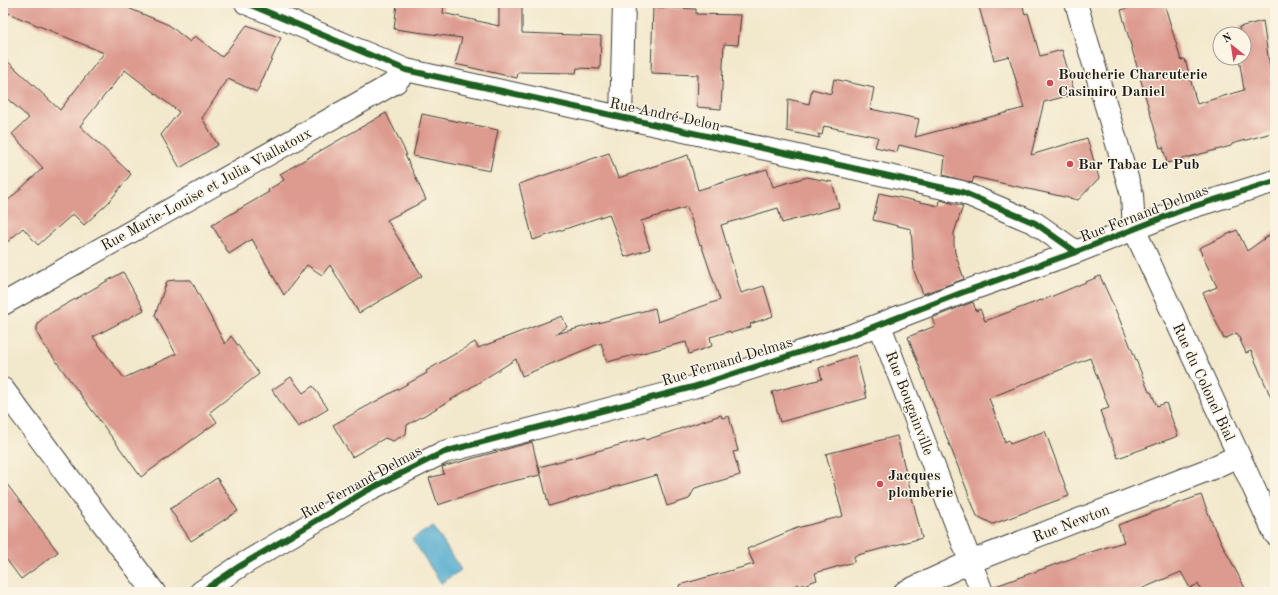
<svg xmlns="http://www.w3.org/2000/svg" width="1278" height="595" viewBox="0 0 1278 595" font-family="'Old Standard TT',serif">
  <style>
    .water { fill: #50aacd; stroke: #366374 }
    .building { fill: #dd9a8f }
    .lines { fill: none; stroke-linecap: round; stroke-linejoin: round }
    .minor-casing { stroke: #3c3b36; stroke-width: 24 }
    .major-casing { stroke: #3c3b36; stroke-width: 24 }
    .minor { stroke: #fff; stroke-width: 22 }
    .major { stroke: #fff; stroke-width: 22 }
    .cycleway-casing { stroke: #fcf5e5; stroke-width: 8 }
    .cycleway { stroke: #1b5e20; stroke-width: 6 }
    .poi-dot { fill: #d1495b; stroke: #fcf5e5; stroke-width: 1.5 }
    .labels { text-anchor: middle; stroke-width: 3; stroke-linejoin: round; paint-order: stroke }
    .poi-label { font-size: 15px; font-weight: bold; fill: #1c1c1c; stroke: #fcf5e5; text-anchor: start }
    .street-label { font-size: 15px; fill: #1c1c1c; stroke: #fcf5e5 }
  </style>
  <rect width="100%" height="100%" fill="#fcf5e5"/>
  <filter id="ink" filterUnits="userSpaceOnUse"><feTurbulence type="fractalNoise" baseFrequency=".025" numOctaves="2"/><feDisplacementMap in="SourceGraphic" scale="8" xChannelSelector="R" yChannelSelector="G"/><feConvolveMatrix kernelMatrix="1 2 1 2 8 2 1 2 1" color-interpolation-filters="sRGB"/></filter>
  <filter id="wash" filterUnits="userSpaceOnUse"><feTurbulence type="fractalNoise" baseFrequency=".012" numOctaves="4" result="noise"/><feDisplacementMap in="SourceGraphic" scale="16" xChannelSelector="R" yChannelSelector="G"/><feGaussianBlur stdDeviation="0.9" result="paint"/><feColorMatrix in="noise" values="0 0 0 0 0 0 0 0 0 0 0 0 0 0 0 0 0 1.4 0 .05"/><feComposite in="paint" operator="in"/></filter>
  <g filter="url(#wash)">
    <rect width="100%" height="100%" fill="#f2e8cc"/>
    <path class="water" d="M433,526L461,570L441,583L412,539Z"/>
    <g id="blocks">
      <path class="building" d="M3,3H116L169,25L190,42L195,36L222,57L247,25L281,38L257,92L228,79L202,118L218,145L180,168L161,135L179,112L125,70L80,126L131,174L109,202L84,225L73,214L38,245L23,228L3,246V205L43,168L12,134L29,118L3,95V57L60,110L104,53L3,11Z
        M397,3H444L443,13L499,26V3H522V33L601,36L600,69L577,68L576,73L518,72L517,78L455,64L462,38L394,29Z
        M994,3H1022L1025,14L1028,13L1040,56L1062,50L1075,94L1044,102L1031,155L1087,138L1099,178L1078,200L974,177L972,183L943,175L945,156L899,145L897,152L875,147L878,137L824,126L822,135L818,134L820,138L787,131L788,99L809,104L812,89L831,94L834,79L874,88L870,109L919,119L915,137L1024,108L1009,56L994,60L979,7Z
        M1147,3H1164L1181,60L1185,59L1197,104L1244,90L1239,58H1244V34H1240L1239,27L1263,21L1275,105V132L1232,144L1231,146L1167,163L1163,147L1160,148L1121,10Z
        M653,7L696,9V14L741,15L738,45L724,44L721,109L697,107L698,75L651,73Z
        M386,113L407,155H405L426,200L387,220L422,276L359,313L330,265L322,275L307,265L284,295L252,239L229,254L212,225L269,192L268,190L284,180L280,174Z
        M422,114L498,130L490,171L413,156Z
        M609,153L618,178L688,155L698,190L767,169L773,187L807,177L832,182L839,207L782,223L778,208L721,225L741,293L764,286L773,316L750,324L751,327L731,333L730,331L710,337L712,346L689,354L686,342L607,362L601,343L522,376L516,359L446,403L407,425L406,434L393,441L385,438L352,457L333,425L427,373L426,371L475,342L478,348L562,316L567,327L556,334L655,308L658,322L720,300L701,244L700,245L687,207L641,221L650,249L625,257L609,214L533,240L519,184Z
        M879,193L939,206L940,200L963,206L954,233V245L955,253L964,279L923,294L914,271L911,229L873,220Z
        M1237,230L1247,251L1275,231V407L1251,351L1246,353L1237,333L1224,339L1203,293L1217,287L1199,248Z
        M123,272L144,310L93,337L124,378L176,354L155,315L167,281L175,280H191L225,344L231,336L259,374L210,412L217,422L141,477L42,342L37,333V327L39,322L47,315Z
        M1100,276L1119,318L1149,392H1151L1157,406L1166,403L1178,436L1118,458L1100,411L1109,408L1090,358L989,398L1005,442L1009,440L1010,444L1045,431L1069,496L993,524L977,516L908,337L935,326L932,318L973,302L976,311L980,309L985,321L1041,300V301Z
        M856,355L867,398L780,422L772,392L822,379L819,368Z
        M291,377L303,393L313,386L328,409L298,427L272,390Z
        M721,415L722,418L729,416L738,451L733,452L740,475L695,488L689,499L667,506L657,475L549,506L539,467L645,438L646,440Z
        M897,436L922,538L854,556V562L815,573L817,580L800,586L798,584L780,592H680L679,585L754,564L747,549L797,528L843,516L826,454Z
        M532,442L540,475L500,484L438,505L429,478L444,474L442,467Z
        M217,478L238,511L191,541L170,509Z
        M3,479L58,552L21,579L3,555Z
        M1201,495L1215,530L1247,592H1202L1198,584L1190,588L1181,572L1134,592H994L993,587L1081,555L1124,542L1118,525Z"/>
    </g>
  </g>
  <g filter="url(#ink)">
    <use href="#blocks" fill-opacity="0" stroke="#3c3b36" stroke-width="1"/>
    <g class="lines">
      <g class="minor-casing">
        <path id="minor" d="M246,3L406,70L962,192L1035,223L1076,252
          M1076,3L1132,195L1134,229L1275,534
          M621,118L624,3
          M3,304L396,82L406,70
          M880,326L982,592
          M201,592L240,566L366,491L444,452L693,387L847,337L961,293L1076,252L1182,210L1275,181
          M905,592L970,562L1210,469L1238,456"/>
      </g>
      <g class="major-casing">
        <path id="major" d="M3,389L154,592"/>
      </g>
      <use href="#minor" class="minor"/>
      <use href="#major" class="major"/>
      <g class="cycleway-casing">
        <path id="cycleway" d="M246,3L406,70L962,192L1035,223L1076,252
          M201,592L240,566L366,491L444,452L693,387L847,337L961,293L1076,252L1182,210L1275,181"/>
      </g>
      <use href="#cycleway" class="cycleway"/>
    </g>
  </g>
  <g class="poi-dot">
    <circle cx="1050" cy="83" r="4"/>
    <circle cx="1070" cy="164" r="4"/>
    <circle cx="880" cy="484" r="4"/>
  </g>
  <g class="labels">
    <g class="poi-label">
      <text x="1058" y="79">Boucherie Charcuterie<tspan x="1058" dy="17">Casimiro Daniel</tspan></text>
      <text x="1078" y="169">Bar Tabac Le Pub</text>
      <text x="888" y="480">Jacques<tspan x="888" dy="17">plomberie</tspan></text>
    </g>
    <g class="street-label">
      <text transform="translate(665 114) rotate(12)" y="5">Rue André Delon</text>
      <text transform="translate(206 189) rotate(-29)" y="5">Rue Marie-Louise et Julia Viallatoux</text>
      <text transform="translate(1144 213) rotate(-21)" y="5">Rue Fernand Delmas</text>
      <text transform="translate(727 361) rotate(-17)" y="5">Rue Fernand Delmas</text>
      <text transform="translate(1204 382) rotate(65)" y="5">Rue du Colonel Bial</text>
      <text transform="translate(910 403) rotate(69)" y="5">Rue Bougainville</text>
      <text transform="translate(361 482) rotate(-29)" y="5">Rue Fernand Delmas</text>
      <text transform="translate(1071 523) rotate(-21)" y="5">Rue Newton</text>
    </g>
  </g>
  <rect width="1278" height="595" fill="none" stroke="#fcf5e5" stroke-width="16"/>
  <g transform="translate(1232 46) rotate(330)"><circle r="19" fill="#fcf5e5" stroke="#a29e95"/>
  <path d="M0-3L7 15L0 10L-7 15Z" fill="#d1495b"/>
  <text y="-6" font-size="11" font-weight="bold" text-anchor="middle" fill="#1c1c1c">N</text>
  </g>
</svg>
